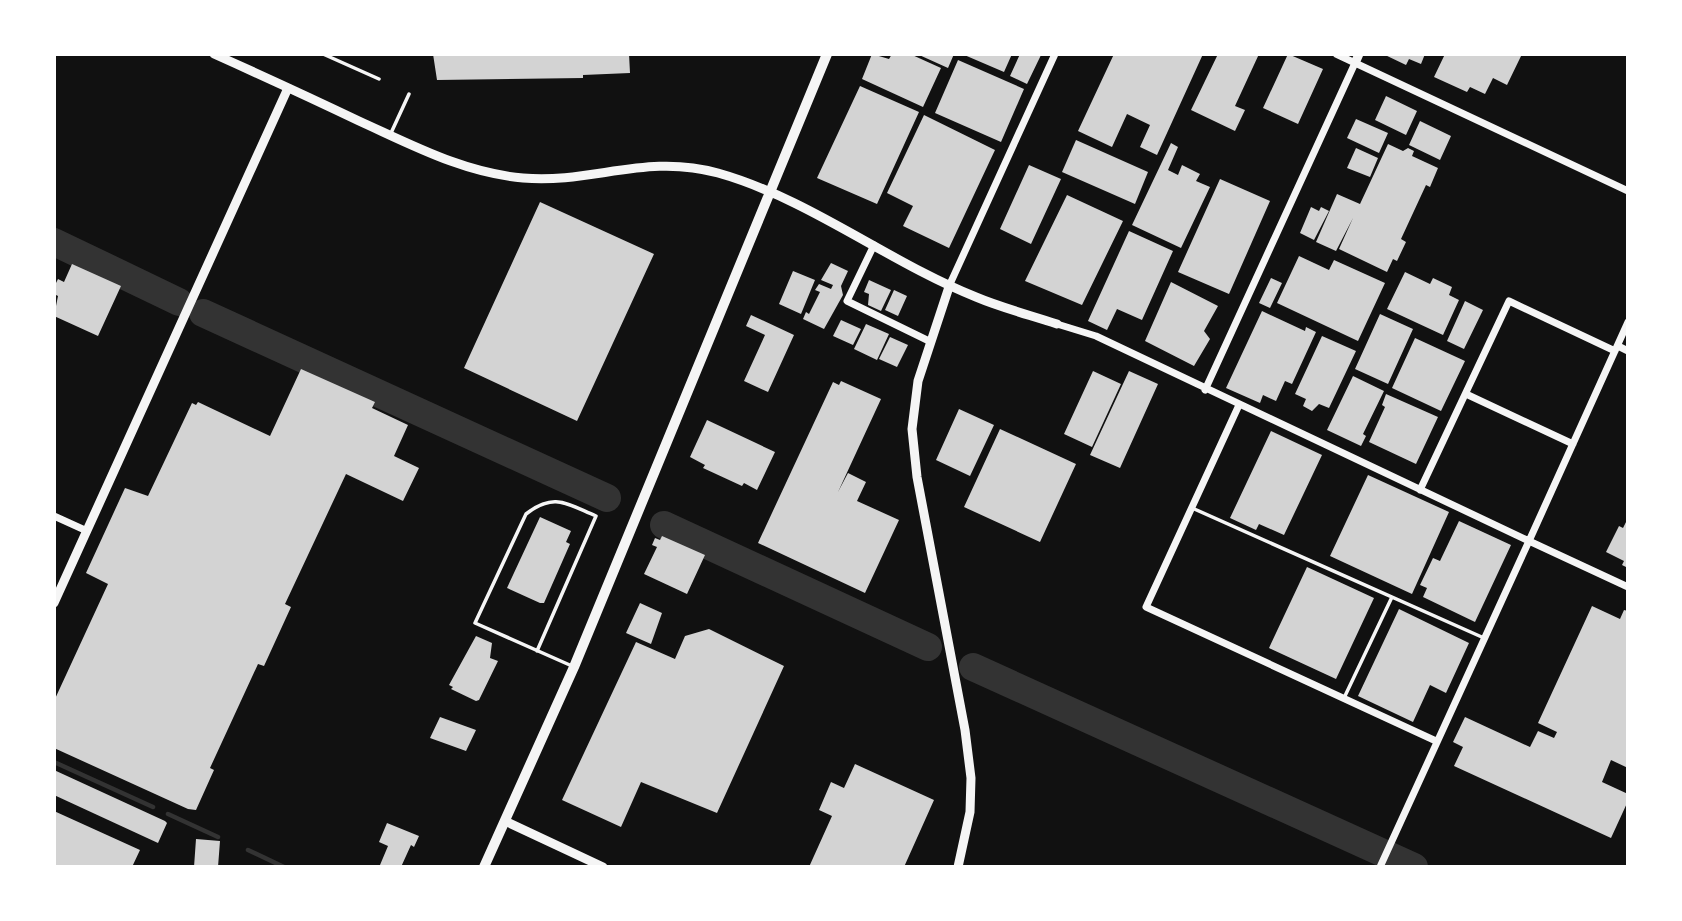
<svg xmlns="http://www.w3.org/2000/svg" width="1682" height="921" viewBox="0 0 1682 921" font-family="'Asap Condensed',sans-serif">
  <style>
    .lines { fill: none; stroke-linecap: round; stroke-linejoin: round }
    .stream { stroke: #333; stroke-width: 4.5 }
    .river { stroke: #333; stroke-width: 28 }
    .building { fill: #d3d3d3 }
    .service { stroke: #f5f5f5; stroke-width: 3.5 }
    .minor { stroke: #f5f5f5; stroke-width: 7 }
    .tertiary { stroke: #f5f5f5; stroke-width: 9 }
    .secondary { stroke: #f5f5f5; stroke-width: 10 }
  </style>
  <rect width="100%" height="100%" fill="#111"/>
  <g class="lines">
    <path class="stream" d="M54,762L153,807
      M168,814L218,837
      M248,850L284,867"/>
    <path class="river" d="M54,242L179,302
      M203,313L607,498
      M664,525L928,647
      M973,667L1414,867"/>
  </g>
  <path class="building" d="M433,54H629L630,73L583,75V78L437,80Z
    M872,54L889,59L892,54H910L941,68L923,107L862,79Z
    M917,54H954L948,68Z
    M962,54H1012L1004,72Z
    M1020,54L1041,55L1027,84L1010,76Z
    M1114,54H1203L1157,155L1140,147L1150,125L1127,114L1112,147L1078,131Z
    M1218,54H1259L1235,106L1245,110L1235,131L1191,110Z
    M1288,54L1323,69L1298,124L1263,108Z
    M1383,54H1425L1421,64L1409,59L1406,65Z
    M1445,54H1522L1507,85L1493,78L1485,94L1470,87L1467,92L1434,77Z
    M958,60L1024,89L1001,142L935,113Z
    M860,86L919,112L877,204L817,178Z
    M1386,96L1417,111L1406,135L1375,120Z
    M924,115L995,150L949,248L903,226L913,206L887,193Z
    M1356,119L1388,133L1379,153L1347,138Z
    M1420,121L1451,136L1440,160L1409,145Z
    M1076,140L1148,172L1135,204L1062,172Z
    M1171,143L1178,147L1168,170L1178,175L1182,165L1200,174L1196,181L1210,187L1181,248L1132,225Z
    M1388,144L1403,151L1408,148L1414,151L1412,156L1438,168L1430,187L1426,185L1401,239L1406,242L1397,261L1393,259L1387,272L1339,249L1353,218L1336,251L1316,242L1337,194L1360,204Z
    M1356,148L1378,158L1370,177L1347,168Z
    M1029,165L1061,179L1031,244L1000,229Z
    M1220,179L1270,201L1229,294L1178,272Z
    M1067,195L1123,221L1082,305L1025,281Z
    M540,202L654,254L577,421L464,368Z
    M1311,207L1319,211L1321,207L1329,211L1314,240L1300,233Z
    M1129,231L1173,251L1142,320L1117,309L1107,330L1088,321Z
    M1299,256L1329,270L1334,260L1385,283L1358,341L1277,303Z
    M831,263L848,271L841,286L843,295L824,329L803,319L806,312L809,314L820,292L815,290L819,284L831,289L833,285L821,280Z
    M72,264L121,286L98,336L54,316L58,296L54,294V287L58,279L64,282Z
    M793,271L815,280L801,314L779,304Z
    M1405,272L1430,284L1433,278L1452,287L1449,295L1459,300L1443,335L1387,309Z
    M1271,278L1282,283L1270,308L1259,303Z
    M869,280L891,290L881,311L868,305L869,294L864,292Z
    M1171,282L1218,306L1204,331L1210,339L1194,366L1145,341Z
    M894,290L907,296L898,316L885,310Z
    M1465,301L1483,310L1464,349L1447,341Z
    M1262,311L1305,331L1306,327L1316,332L1292,384L1285,381L1276,401L1263,395L1260,403L1226,388Z
    M1380,314L1413,329L1388,384L1355,369Z
    M751,315L794,335L768,392L744,381L765,335L746,326Z
    M841,320L861,329L853,345L833,336Z
    M866,324L889,334L877,360L854,349Z
    M1322,336L1356,351L1329,408L1319,404L1312,411L1303,406L1306,399L1295,394Z
    M890,337L908,345L897,367L879,359Z
    M1415,338L1465,361L1441,411L1392,388Z
    M301,369L375,402L372,408L408,425L394,456L419,468L403,501L346,474L285,604L291,607L264,666L258,664L210,768L214,770L196,810L188,809L54,748V701L108,584L86,573L125,488L148,496L192,403L196,405L198,402L270,436Z
    M1093,371L1121,384L1092,447L1064,434Z
    M1129,371L1158,384L1120,468L1090,455Z
    M1353,376L1384,391L1363,434L1366,436L1361,446L1327,430Z
    M841,381L881,399L838,492L848,473L866,482L857,501L899,520L865,593L758,543L833,382L839,385Z
    M1386,394L1438,417L1416,464L1369,442L1385,407L1382,405Z
    M959,409L994,425L970,476L936,460Z
    M707,420L775,452L757,490L744,483L742,486L703,468L705,465L690,457Z
    M1000,429L1076,464L1040,542L964,507Z
    M1271,431L1322,455L1284,535L1259,524L1256,530L1230,518Z
    M1368,475L1449,512L1412,594L1330,556Z
    M540,517L571,531L566,542L570,544L544,603H540L507,588Z
    M1628,518V568L1622,565L1624,561L1606,552L1619,526L1623,528Z
    M1459,521L1511,545L1475,622L1423,597L1427,588L1420,585L1433,558L1440,561Z
    M662,536L705,555L687,594L644,574L657,547L652,545L655,538L660,540Z
    M1307,567L1374,598L1336,679L1269,648Z
    M640,603L662,613L651,644L626,633Z
    M1592,606L1620,619L1624,610L1628,611V768L1611,760L1602,782L1628,794V801L1611,838L1454,766L1463,747L1453,742L1465,717L1530,747L1538,731L1554,738L1557,732L1538,723Z
    M1399,609L1469,643L1446,693L1430,685L1413,722L1358,696Z
    M709,629L784,666L717,813L641,782L621,827L562,800L636,642L675,659L685,636Z
    M476,636L492,643L490,658L498,661L479,700L476,701L451,689L453,687L449,685Z
    M440,717L476,730L466,751L430,738Z
    M855,764L934,800L904,867H809L832,816L819,810L831,782L844,788Z
    M54,770L165,821L167,823L158,843L54,795Z
    M54,811L140,850L132,867H54Z
    M387,823L419,836L414,847L411,845L401,867L380,865L388,846L379,842Z
    M196,839L220,841L218,867H194Z"/>
  <g class="lines">
    <path class="service" d="M323,54L379,79
      M391,133L409,94
      M1192,508L1484,638
      M537,651L596,516C567,504 554,492 526,514L475,623L572,666
      M1344,698L1392,597"/>
    <path class="minor" d="M1336,54L1628,191
      M874,245L847,301L929,341
      M950,284L1055,54
      M1628,322L1529,541L1628,587
      M1057,324L1096,336L1529,541L1380,867
      M1618,346L1628,351
      M1205,390L1355,63
      M1466,394L1573,444
      M1239,405L1146,607L1436,741
      M1420,490L1509,301L1615,351
      M54,516L87,531"/>
    <path class="tertiary" d="M214,54C263,76 311,98 359,121C412,145 464,173 523,178C592,184 646,153 718,173C810,199 888,262 976,297C1002,308 1030,315 1057,324
      M1355,63L1359,54
      M950,284L918,381L912,429L917,477L965,730L971,778L970,812L958,867
      M54,603L288,88
      M505,821L603,867"/>
    <path class="secondary" d="M484,867L574,667L827,54"/>
  </g>
  <rect width="1682" height="921" fill="none" stroke="#ffffff" stroke-width="112"/>
</svg>
